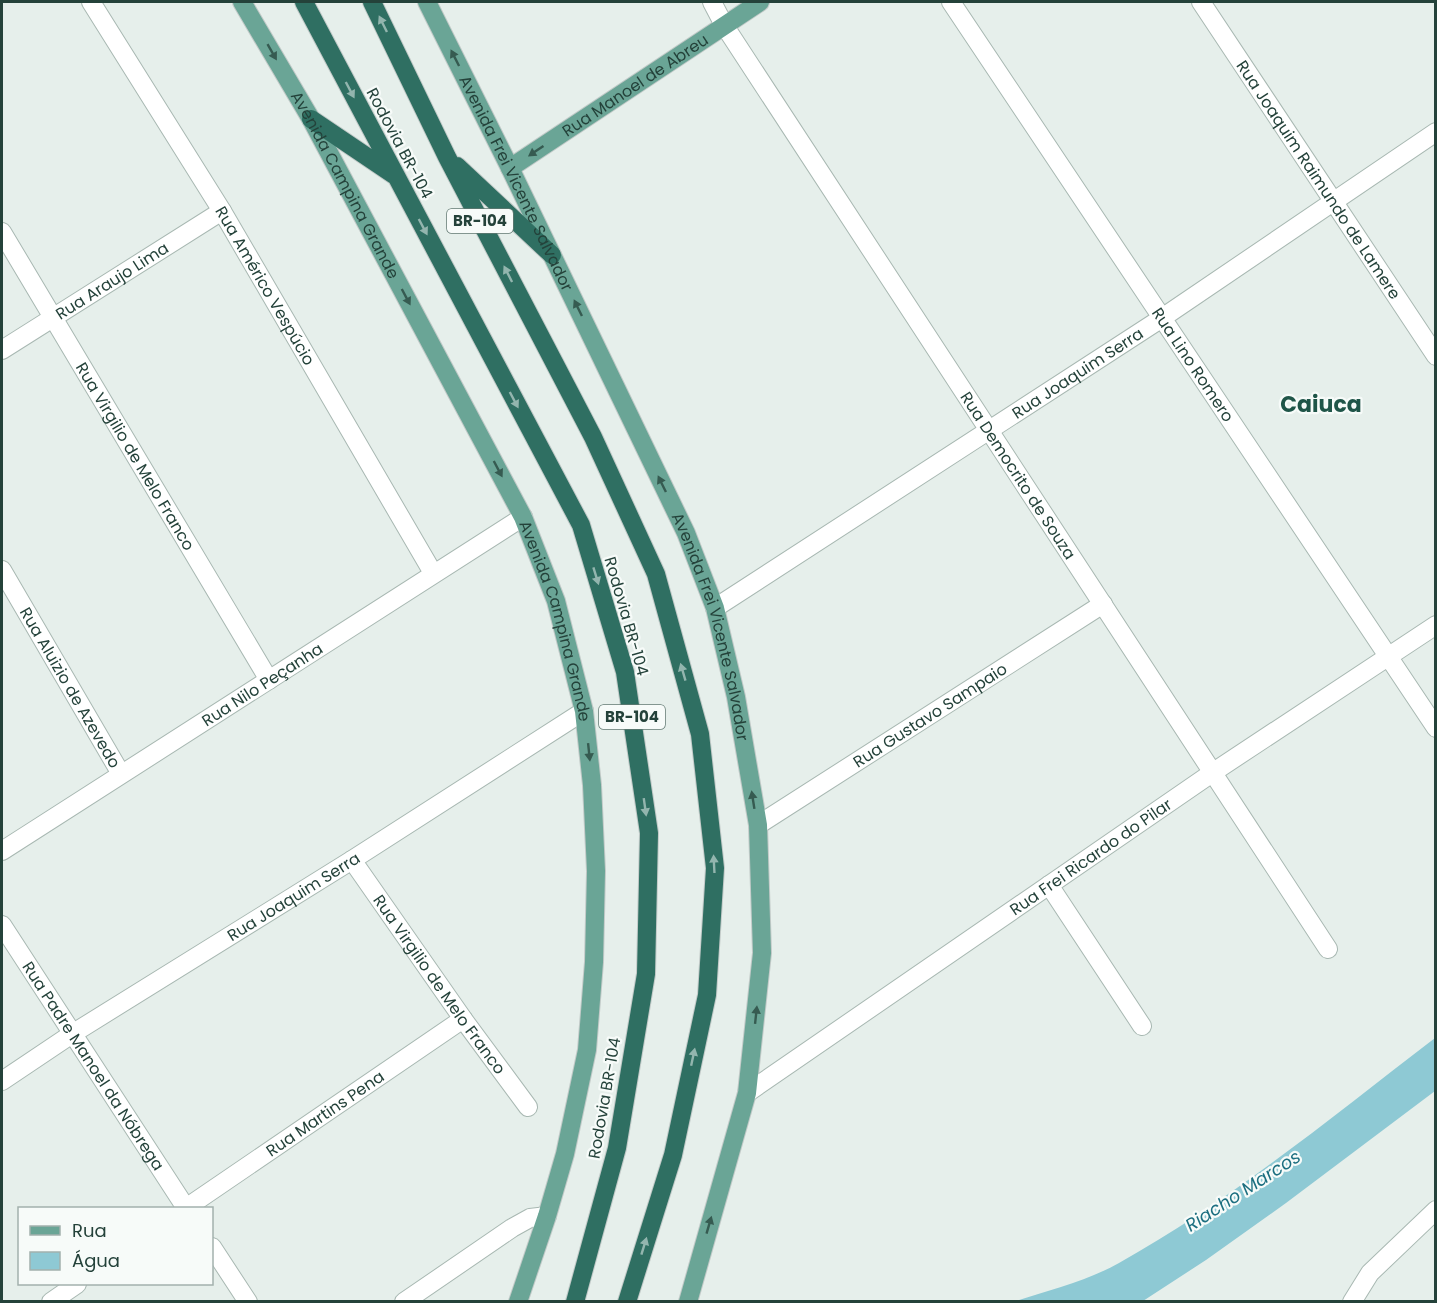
<svg xmlns="http://www.w3.org/2000/svg" width="1437" height="1303" viewBox="0 0 1437 1303" font-family="Poppins,sans-serif">
  <style>
    .water { fill: #8ec9d4 }
    .lines { fill: none; stroke-linecap: round; stroke-linejoin: round }
    .minor-casing { stroke: #a8b8b2; stroke-width: 20 }
    .major-casing { stroke: #c2cac8; stroke-width: 20 }
    .highway-casing { stroke: #c2cac8; stroke-width: 20 }
    .minor { stroke: #fff; stroke-width: 18 }
    .major { stroke: #6aa596; stroke-width: 18 }
    .highway { stroke: #2f6f62; stroke-width: 18 }
    .oneway { fill: #93b5ae }
    .oneway2 { fill: #365b51 }
    .labels { text-anchor: middle; stroke-width: 4.5; stroke-linejoin: round; paint-order: stroke }
    .shield { fill: #f7fbf9; stroke: #637a73; stroke-width: 1.5 }
    .shield-label { font-size: 15px; font-weight: bold; fill: #24423a }
    .street-label { font-size: 16px; fill: #24423a; stroke: #f7fbf9 }
    .water-label { font-size: 18px; font-style: italic; fill: #1c6f80; stroke: #f7fbf9 }
    .district-label { font-size: 22px; font-weight: bold; fill: #1f5548; stroke: #f7fbf9 }
  </style>
  <rect width="100%" height="100%" fill="#e6efeb"/>
  <path class="water" d="M1435,1038V1091L1286,1203L1206,1260L1143,1301H1016C1050,1290 1087,1281 1119,1263C1232,1200 1333,1116 1435,1038Z"/>
  <g class="lines">
    <g class="minor-casing">
      <g id="minor">
        <path id="s1" d="M91,2L222,211L433,573"/>
        <path id="s2" d="M712,2L724,25L1328,949"/>
        <path id="s3" d="M951,2L1436,728"/>
        <path id="s4" d="M1201,2L1436,356"/>
        <path id="s5" d="M2,232L269,680"/>
        <path id="s6" d="M2,350L222,211"/>
        <path id="s7" d="M2,570L121,774"/>
        <path id="s8" d="M715,608L1162,318L1436,132"/>
        <path id="s9" d="M758,825L1103,604"/>
        <path id="s10" d="M2,851L523,517"/>
        <path id="s11" d="M352,860L463,1019L528,1107"/>
        <path d="M1049,885L1142,1026"/>
        <path id="s12" d="M2,925L186,1208"/>
        <path id="s13" d="M2,1081L72,1034L352,860L584,711"/>
        <path id="s14" d="M747,1093L1212,773L1436,625"/>
        <path id="s15" d="M186,1208L463,1019"/>
        <path d="M212,1247L248,1302"/>
        <path d="M51,1302L77,1284"/>
        <path d="M404,1302L512,1228L530,1218L547,1216"/>
        <path d="M1352,1302L1370,1273L1436,1210"/>
      </g>
    </g>
    <g class="major-casing">
      <g id="major">
        <path id="s16" d="M242,2L311,119L523,517L556,601L584,711L592,785L596,871L594,962L587,1050L565,1154L547,1216L518,1302"/>
        <path id="s17" d="M427,2L510,168L686,533L715,608L736,697L758,825L762,953L747,1093L688,1302"/>
        <path id="s18" d="M510,168L760,2"/>
      </g>
    </g>
    <g class="highway-casing">
      <path id="highway" d="M304,2L581,525L625,672L649,833L646,974L617,1148L575,1302
        M372,2L447,157L593,437L656,574L700,734L715,868L707,995L673,1155L627,1302
        M311,119L394,175
        M457,166L552,255"/>
    </g>
    <use href="#minor" class="minor"/>
    <use href="#major" class="major"/>
    <use href="#highway" class="highway"/>
  </g>
  <defs><path id="oneway-solid" d="M-6-.8H1V-3.2L6.5 0L1 3.2V.8H-6Z" transform="scale(1.5)"/></defs>
  <g class="oneway">
    <use href="#oneway-solid" transform="translate(383 24) rotate(-116)"/>
    <use href="#oneway-solid" transform="translate(350 90) rotate(62)"/>
    <use href="#oneway-solid" transform="translate(423 227) rotate(62)"/>
    <use href="#oneway-solid" transform="translate(508 274) rotate(-117)"/>
    <use href="#oneway-solid" transform="translate(514 400) rotate(62)"/>
    <use href="#oneway-solid" transform="translate(596 576) rotate(73)"/>
    <use href="#oneway-solid" transform="translate(683 672) rotate(-106)"/>
    <use href="#oneway-solid" transform="translate(645 807) rotate(82)"/>
    <use href="#oneway-solid" transform="translate(714 864) rotate(-93)"/>
    <use href="#oneway-solid" transform="translate(693 1057) rotate(-78)"/>
    <use href="#oneway-solid" transform="translate(644 1246) rotate(-73)"/>
  </g>
  <g class="oneway2">
    <use href="#oneway-solid" transform="translate(272 52) rotate(60)"/>
    <use href="#oneway-solid" transform="translate(455 58) rotate(-117)"/>
    <use href="#oneway-solid" transform="translate(536 151) rotate(146)"/>
    <use href="#oneway-solid" transform="translate(406 297) rotate(62)"/>
    <use href="#oneway-solid" transform="translate(578 308) rotate(-116)"/>
    <use href="#oneway-solid" transform="translate(498 469) rotate(62)"/>
    <use href="#oneway-solid" transform="translate(662 484) rotate(-116)"/>
    <use href="#oneway-solid" transform="translate(589 752) rotate(84)"/>
    <use href="#oneway-solid" transform="translate(753 800) rotate(-99)"/>
    <use href="#oneway-solid" transform="translate(756 1015) rotate(-84)"/>
    <use href="#oneway-solid" transform="translate(709 1225) rotate(-74)"/>
  </g>
  <g class="labels">
    <g class="shield">
      <rect x="447" y="209" width="66" height="24" rx="4.5"/>
      <rect x="599" y="705" width="66" height="24" rx="4.5"/>
    </g>
    <g class="shield-label">
      <text x="480" y="226">BR-104</text>
      <text x="632" y="722">BR-104</text>
    </g>
    <g class="street-label">
      <text dy="6" stroke="none"><textPath href="#s18" startOffset="150">Rua Manoel de Abreu</textPath></text>
      <text transform="translate(400 143) rotate(62)" y="6">Rodovia BR-104</text>
      <text dy="6" stroke="none"><textPath href="#s4" startOffset="213">Rua Joaquim Raimundo de Lamere</textPath></text>
      <text dy="6" stroke="none"><textPath href="#s17" startOffset="202">Avenida Frei Vicente Salvador</textPath></text>
      <text dy="6" stroke="none"><textPath href="#s16" startOffset="210">Avenida Campina Grande</textPath></text>
      <text dy="6" stroke="none"><textPath href="#s6" startOffset="130">Rua Araujo Lima</textPath></text>
      <text dy="6" stroke="none"><textPath href="#s1" startOffset="333">Rua Américo Vespúcio</textPath></text>
      <text dy="6" stroke="none"><textPath href="#s3" startOffset="436">Rua Lino Romero</textPath></text>
      <text dy="6" stroke="none"><textPath href="#s8" startOffset="432">Rua Joaquim Serra</textPath></text>
      <text dy="6" stroke="none"><textPath href="#s5" startOffset="261">Rua Virgilio de Melo Franco</textPath></text>
      <text dy="6" stroke="none"><textPath href="#s2" startOffset="564">Rua Democrito de Souza</textPath></text>
      <text transform="translate(627 616) rotate(74)" y="6">Rodovia BR-104</text>
      <text dy="6" stroke="none"><textPath href="#s16" startOffset="696">Avenida Campina Grande</textPath></text>
      <text dy="6" stroke="none"><textPath href="#s17" startOffset="688">Avenida Frei Vicente Salvador</textPath></text>
      <text dy="6" stroke="none"><textPath href="#s10" startOffset="309">Rua Nilo Peçanha</textPath></text>
      <text dy="6" stroke="none"><textPath href="#s7" startOffset="136">Rua Aluizio de Azevedo</textPath></text>
      <text dy="6" stroke="none"><textPath href="#s9" startOffset="204">Rua Gustavo Sampaio</textPath></text>
      <text dy="6" stroke="none"><textPath href="#s14" startOffset="417">Rua Frei Ricardo do Pilar</textPath></text>
      <text dy="6" stroke="none"><textPath href="#s13" startOffset="345">Rua Joaquim Serra</textPath></text>
      <text dy="6" stroke="none"><textPath href="#s11" startOffset="152">Rua Virgilio de Melo Franco</textPath></text>
      <text dy="6" stroke="none"><textPath href="#s12" startOffset="168">Rua Padre Manoel da Nóbrega</textPath></text>
      <text transform="translate(604 1098) rotate(-80)" y="6">Rodovia BR-104</text>
      <text dy="6" stroke="none"><textPath href="#s15" startOffset="168">Rua Martins Pena</textPath></text>
    </g>
    <g class="water-label">
      <text transform="translate(1243 1191) rotate(-33)" y="6">Riacho Marcos</text>
    </g>
    <g class="district-label">
      <text x="1321" y="412">Caiuca</text>
    </g>
  </g>
  <rect width="1437" height="1303" fill="none" stroke="#24423a" stroke-width="6"/>
  <rect x="18" y="1207" width="195" height="78" fill="#f7fbf9" stroke="#a3b1ad" stroke-width="1.5"/>
  <rect x="30" y="1226" width="30" height="9" fill="#6aa596" stroke="#a3b1ad" stroke-width="1.5"/>
  <text x="72" y="1237" font-size="18" fill="#24423a">Rua</text>
  <rect x="30" y="1252" width="30" height="18" fill="#8ec9d4" stroke="#a3b1ad" stroke-width="1.5"/>
  <text x="72" y="1267" font-size="18" fill="#24423a">Água</text>
</svg>
